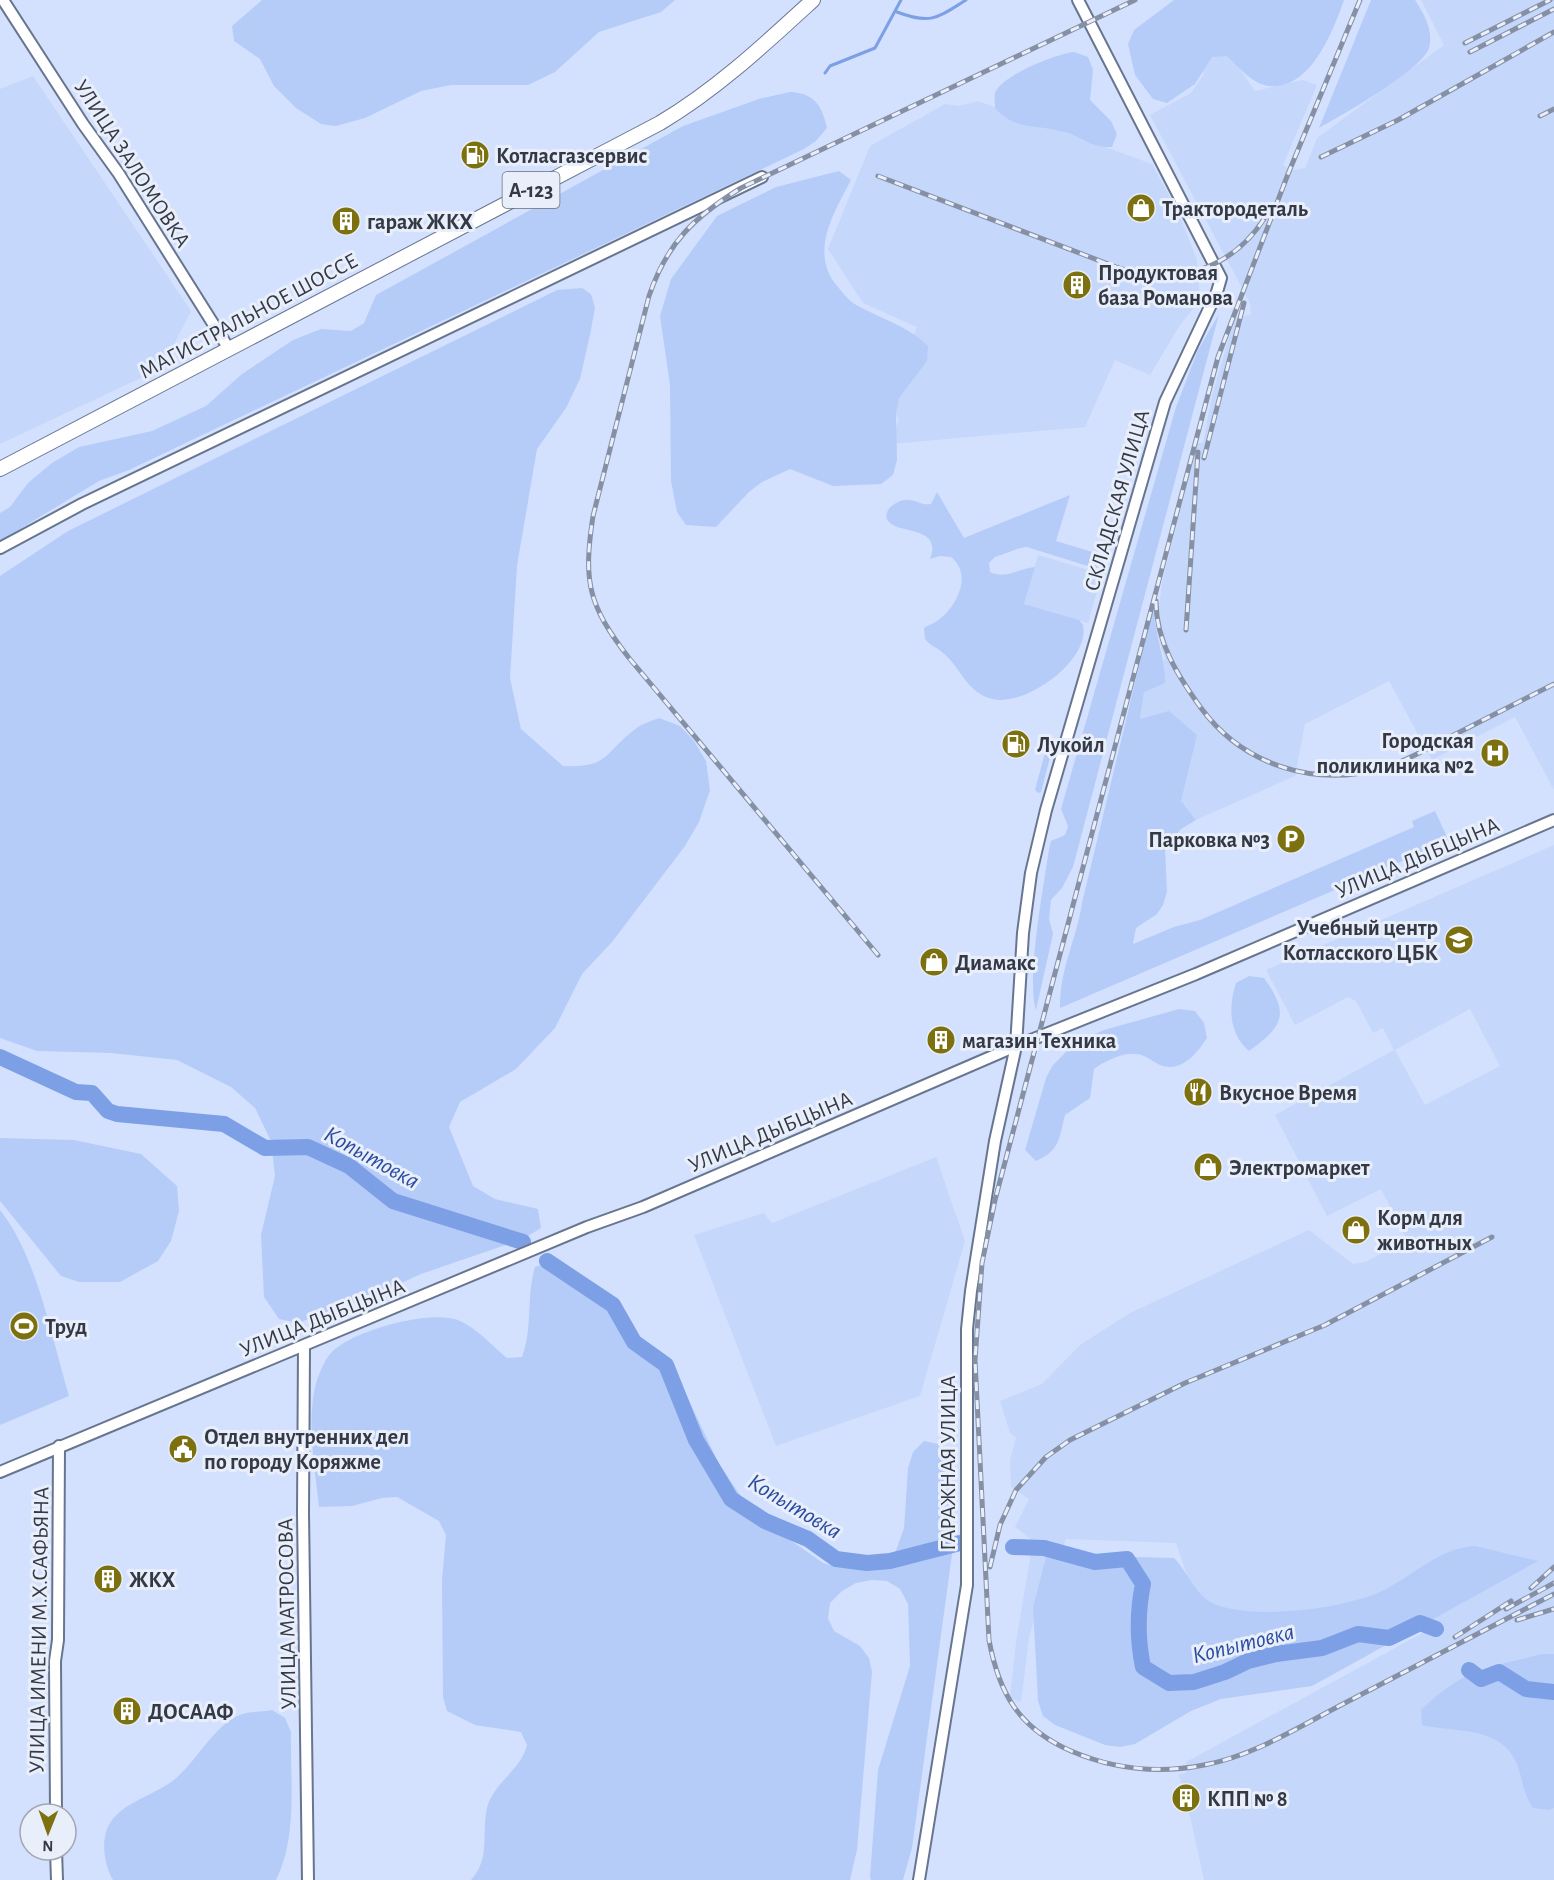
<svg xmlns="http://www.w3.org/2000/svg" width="1554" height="1880" viewBox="0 0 1554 1880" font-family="'Alegreya Sans',sans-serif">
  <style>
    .built { fill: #c5d7fa; fill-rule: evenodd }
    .green { fill: #b5ccf9 }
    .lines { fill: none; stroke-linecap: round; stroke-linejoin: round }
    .stream { stroke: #7d9fe6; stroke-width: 3 }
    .river { stroke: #7d9fe6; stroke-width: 16 }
    .minor-casing { stroke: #68758f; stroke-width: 14 }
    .major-casing { stroke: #68758f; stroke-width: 16 }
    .minor { stroke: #fff; stroke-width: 10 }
    .major { stroke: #fff; stroke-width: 14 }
    .rail-casing { stroke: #8690a5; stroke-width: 5 }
    .rail { stroke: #e8eefa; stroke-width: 3; stroke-dasharray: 9; stroke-linecap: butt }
    .labels { text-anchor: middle; stroke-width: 6; stroke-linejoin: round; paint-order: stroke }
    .shield { fill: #e8eefa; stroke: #6a6f7b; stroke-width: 1.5 }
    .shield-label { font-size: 21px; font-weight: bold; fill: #343945 }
    .poi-label { font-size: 22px; font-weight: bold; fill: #343945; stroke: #e8eefa; text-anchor: start }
    .street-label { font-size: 22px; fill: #343945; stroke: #e8eefa }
    .water-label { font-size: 24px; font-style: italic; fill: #2a4ca0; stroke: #e8eefa }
  </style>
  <rect width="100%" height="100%" fill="#d3e1fe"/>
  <path class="built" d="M1421,0H1554V790L1515,717L1432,760L1389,681L1305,724L1295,776L1196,820L1181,801L1140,720L1144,692L1165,659L1155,626L1153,608H1159L1162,583L1197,443H1203L1212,396L1235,317L1251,315L1250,303L1150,115L1191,93L1204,74L1199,54L1224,46L1255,91L1303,80L1317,85L1283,165L1292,170L1305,168L1317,138L1444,45Z
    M33,76L191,311L162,368L0,444V89Z
    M978,101L1152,164L1178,212L1197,260L1200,300L1180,325L1150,375L1115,360L1085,427L890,444L899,419L884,396L917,327L863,303L828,249L870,146L945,104L959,106Z
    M1038,555L1102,574L1088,623L1024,604Z
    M1554,845V1880H1204L1190,1816L1185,1806L1178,1810L1171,1795L1184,1788L1178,1775L1187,1772L1186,1762L1428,1630L1208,1636L1176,1543L1066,1539L1039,1602L1029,1638L1021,1702L1010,1698L1016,1642L1033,1541L1015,1527L1029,1499L1011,1487L1010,1460L1016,1438L1010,1433L1000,1401L1042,1384L1080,1345L1130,1313L1309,1230L1353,1264L1365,1262L1407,1240L1381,1189L1327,1216L1275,1115L1394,1050L1383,1028L1373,1033L1356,1001L1348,997L1295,1025L1266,970ZM1470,1009L1500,1066L1425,1105L1395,1050Z
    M936,1157L965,1241L920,1396L776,1446L694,1235L764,1213L772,1223Z"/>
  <path class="green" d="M262,0H675L661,12L599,32L555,72L528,85H451L421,91L365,118L336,126L321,124L296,108L274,86L260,59L234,41L232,26Z
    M1174,0H1344C1333,31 1311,90 1269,86C1252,84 1239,67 1227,56L1212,57L1195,84L1167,103L1153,99L1135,75L1128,44L1134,30Z
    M1371,0H1415C1424,14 1434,31 1429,48C1422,70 1341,116 1319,128Z
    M1074,52L1088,57L1093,70L1090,100L1111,121L1117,134L1112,147C1090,148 1083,137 1064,132C1037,124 1015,131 995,108C995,104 994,97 995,93C1002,75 1056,54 1074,52Z
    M790,92C814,93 822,105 827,128L816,141L804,149L129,470L99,481L0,541V513L10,507L28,483L52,463L79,447L152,431L206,406L242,374L293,340L321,329L351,331L364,323L376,295L683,126L759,99Z
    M839,171L851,180C834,213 809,252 837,286C842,291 847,299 853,303C878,318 907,325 928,346L927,361L899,398L896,413L897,460L893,475L881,484L833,486L790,469L762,482L749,492L716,527L686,525L677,512L671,481L670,385L660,316L671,279L717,216L776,187Z
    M582,288L591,294L595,308L590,335L580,379L566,408L537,449L517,566L510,678L521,729L563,766C609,768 603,754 634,730C641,724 651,721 659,718L680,726L694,741L706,761L710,790L699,822L685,846L612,942L582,974L555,1028L516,1069L460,1102L449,1127L473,1186L495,1199L538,1209L541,1228L523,1239L421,1274L375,1295L298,1323L279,1319L264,1297L261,1235L275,1176L271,1141L255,1108L231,1087L177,1060L111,1053L37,1051L0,1038V576L68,531L557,290Z
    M1219,314L1073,867L1062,888L1051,900L1049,919L1053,934L1036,1010C1026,978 1044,885 1049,849L1051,841L1065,835L1068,826L1061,809L1176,407L1198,350Z
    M937,492L964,538L1070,495L1056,541L1099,554L1097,569L1027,547C1016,548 1006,554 995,557L989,563L990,572C1005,580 1020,568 1035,567L1024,604L1079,620L1083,625C1091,660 1026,707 993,699C966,693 961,667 943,653C937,647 930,646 925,639L924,628C928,625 933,624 937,621C957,608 973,574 951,557L940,556L930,559C943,526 899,534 889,522C880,512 896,501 904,500C915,498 921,506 931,504Z
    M1153,608C1155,634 1165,657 1165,683L1144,692L1140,719L1169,711L1197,735L1181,801L1196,820L1181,829L1165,848L1167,892L1163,905L1157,914L1136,928L1133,944L1174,927L1200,920L1414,827L1412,821L1435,811L1449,841L1060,1008C1060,967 1076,941 1082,903Z
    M1050,747L1052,750L1041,792L1038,793L1035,790L1046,749Z
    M1249,976L1264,978C1291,1015 1282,1027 1249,1051C1229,1034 1228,1007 1236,983Z
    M1179,1009L1195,1011L1204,1023L1207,1038C1198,1052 1182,1072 1163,1066C1153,1063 1147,1055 1137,1054C1123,1052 1105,1061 1094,1069L1090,1098L1065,1115C1059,1138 1060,1151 1036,1161L1025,1150L1046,1078L1053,1065L1075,1043L1104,1030Z
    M0,1138L74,1140L141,1154L177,1186L179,1211L171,1241L158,1261L120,1282H79L61,1276L0,1201Z
    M0,1210C37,1256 52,1339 69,1396L0,1425Z
    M549,1262L563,1266L644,1341L684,1390L719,1464L760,1524L786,1537L823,1563L836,1567L866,1569L881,1566L894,1556L904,1528L908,1468L913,1452L924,1441L938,1444L950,1472L953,1547L912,1848L903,1880H871L870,1877L878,1770L910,1666L908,1604L900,1589L887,1581L872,1580L856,1583L842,1591L830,1603L828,1618L834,1631L860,1646L869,1658L872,1672L857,1850L850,1880H471C491,1858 481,1835 487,1808C493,1783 521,1770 527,1745L521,1732L475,1725L447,1711L443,1697L442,1580L446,1535L439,1521L397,1497L382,1498L352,1506L319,1507C315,1467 306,1422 316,1383C319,1374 324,1361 330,1354C349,1331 433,1308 460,1321C477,1328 493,1347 507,1358L522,1357C533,1328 526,1297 535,1267Z
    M1475,1546L1538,1561L1312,1686L1221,1699L1191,1711L1135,1744L1120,1747L1105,1745L1055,1725L1043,1716L1038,1701L1033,1607L1046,1558L1053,1547L1096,1556L1174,1558C1187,1571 1195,1594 1212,1603C1250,1621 1345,1609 1382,1591C1413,1576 1439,1548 1475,1546Z
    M1542,1654H1554V1808L1549,1810L1533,1808C1523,1794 1523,1780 1517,1764C1501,1725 1455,1733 1422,1725L1421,1710C1463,1669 1487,1668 1542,1654Z
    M272,1710L285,1718L291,1732C290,1779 298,1837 276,1880H113C104,1865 100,1839 110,1823C124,1801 156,1795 175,1779C196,1762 215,1724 240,1715C249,1711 262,1712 272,1710Z"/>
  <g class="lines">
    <path class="stream" d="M897,12C931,25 937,18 966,0
      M825,73L830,66L875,48L901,0"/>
    <path class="river" d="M0,1057L76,1092L92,1093L108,1111L117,1114L224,1124L265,1148L308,1147L349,1166L393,1201L523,1242
      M547,1261L613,1305L634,1342L666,1365L696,1440L731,1499L765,1521L808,1539L836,1559L867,1563L890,1561L960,1543
      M1013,1547L1044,1548L1095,1562L1127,1559L1143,1584C1137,1613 1137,1638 1143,1667L1169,1683L1194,1682L1225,1672L1248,1661L1276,1654L1322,1648L1358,1634L1389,1638L1420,1623L1436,1629
      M1469,1670L1481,1679L1499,1672L1526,1689L1554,1692"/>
    <g class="minor-casing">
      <path id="minor" d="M3,0L83,124L119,174L229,349
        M0,548L82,504L762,177
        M304,1347L303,1513L308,1880
        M0,1472L587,1227L643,1207L1016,1046L1196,974L1554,820
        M56,1814L55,1661L58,1640L59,1446
        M56,1850L57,1880
        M919,1880L967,1585V1329L971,1291L995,1141L1016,1046L1023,933L1031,873L1046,810L1165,402L1217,292L1221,278L1078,0"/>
    </g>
    <g class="major-casing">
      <path id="major" d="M0,469L660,123C716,90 765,44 813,0"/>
    </g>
    <use href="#minor" class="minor"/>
    <use href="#major" class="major"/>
    <g class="rail-casing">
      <path id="rail" d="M1360,0L1288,174L1218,357L995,1200L982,1263L975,1360L989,1640C999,1694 1019,1728 1071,1751C1113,1769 1159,1774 1204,1765C1253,1756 1297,1728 1341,1705C1412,1668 1483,1631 1554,1594
        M1465,43L1550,0
        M1470,52L1554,9
        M1540,116L1554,109
        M1321,157L1398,120L1554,32
        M878,176L1116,267C1173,287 1230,271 1264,219
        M1204,458L1244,303
        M1156,601C1156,642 1178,676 1201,708C1243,765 1314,788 1383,768C1405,762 1424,750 1444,740C1481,721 1517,703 1554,684
        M1186,630L1198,452
        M878,955L629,658C588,605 583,582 593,516L649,296C667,243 694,217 741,188L1135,0
        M990,1567L1000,1525L1016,1490L1046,1457L1070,1440L1185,1383L1325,1325L1492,1237
        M1531,1588L1554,1567
        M1506,1609L1554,1583
        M1517,1620L1554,1609
        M1455,1637L1511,1601"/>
    </g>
    <use href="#rail" class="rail"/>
  </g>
  <defs>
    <g id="fuel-disc" transform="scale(1.5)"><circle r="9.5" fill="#7d700f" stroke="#e8eefa"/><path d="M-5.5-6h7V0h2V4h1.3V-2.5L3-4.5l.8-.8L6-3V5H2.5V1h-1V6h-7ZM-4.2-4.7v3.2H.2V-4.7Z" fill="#fff"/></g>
    <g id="shop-disc" transform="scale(1.5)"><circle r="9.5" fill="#7d700f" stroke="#e8eefa"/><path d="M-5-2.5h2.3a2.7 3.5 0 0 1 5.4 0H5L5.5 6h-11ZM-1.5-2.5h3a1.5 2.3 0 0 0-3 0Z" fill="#fff"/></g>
    <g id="building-disc" transform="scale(1.5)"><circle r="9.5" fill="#7d700f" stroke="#e8eefa"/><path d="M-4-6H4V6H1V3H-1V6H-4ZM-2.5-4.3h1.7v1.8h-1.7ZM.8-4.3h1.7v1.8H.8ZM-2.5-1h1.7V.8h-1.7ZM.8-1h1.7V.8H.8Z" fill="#fff"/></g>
    <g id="hospital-disc" transform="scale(1.5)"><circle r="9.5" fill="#7d700f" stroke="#e8eefa"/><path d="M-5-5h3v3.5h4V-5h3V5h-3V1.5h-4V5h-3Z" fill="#fff"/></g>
    <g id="parking-disc" transform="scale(1.5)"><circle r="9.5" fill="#7d700f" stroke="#e8eefa"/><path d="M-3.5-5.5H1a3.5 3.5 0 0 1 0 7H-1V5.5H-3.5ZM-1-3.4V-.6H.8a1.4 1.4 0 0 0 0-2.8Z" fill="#fff"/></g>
    <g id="school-disc" transform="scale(1.5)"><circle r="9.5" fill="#7d700f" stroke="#e8eefa"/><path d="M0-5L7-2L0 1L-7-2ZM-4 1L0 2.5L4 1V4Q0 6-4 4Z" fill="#fff"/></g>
    <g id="restaurant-disc" transform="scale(1.5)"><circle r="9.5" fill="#7d700f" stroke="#e8eefa"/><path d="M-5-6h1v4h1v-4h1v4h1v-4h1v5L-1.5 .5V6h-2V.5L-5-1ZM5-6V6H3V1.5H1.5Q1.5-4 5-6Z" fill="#fff"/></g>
    <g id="stadium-disc" transform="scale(1.5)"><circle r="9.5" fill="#7d700f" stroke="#e8eefa"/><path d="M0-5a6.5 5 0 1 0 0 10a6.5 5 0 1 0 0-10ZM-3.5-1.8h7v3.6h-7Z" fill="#fff"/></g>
    <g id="civic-disc" transform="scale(1.5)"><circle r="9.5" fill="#7d700f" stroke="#e8eefa"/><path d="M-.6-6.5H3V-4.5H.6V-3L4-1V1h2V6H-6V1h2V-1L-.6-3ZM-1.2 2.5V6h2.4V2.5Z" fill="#fff"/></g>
  </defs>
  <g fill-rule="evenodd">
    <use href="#fuel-disc" x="475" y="155"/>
    <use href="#shop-disc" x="1141" y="208"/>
    <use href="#building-disc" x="346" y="221"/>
    <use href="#building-disc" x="1077" y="285"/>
    <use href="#fuel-disc" x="1016" y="744"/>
    <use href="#hospital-disc" x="1495" y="753"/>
    <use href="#parking-disc" x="1291" y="839"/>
    <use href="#school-disc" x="1459" y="940"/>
    <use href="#shop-disc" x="934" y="962"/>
    <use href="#building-disc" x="941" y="1040"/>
    <use href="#restaurant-disc" x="1198" y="1092"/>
    <use href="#shop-disc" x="1208" y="1167"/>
    <use href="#shop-disc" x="1356" y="1230"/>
    <use href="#stadium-disc" x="24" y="1326"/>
    <use href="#civic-disc" x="183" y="1449"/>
    <use href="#building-disc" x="108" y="1579"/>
    <use href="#building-disc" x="127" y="1711"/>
    <use href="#building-disc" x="1186" y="1798"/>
  </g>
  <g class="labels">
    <rect class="shield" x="502.5" y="172" width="57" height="36" rx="4.5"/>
    <g class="shield-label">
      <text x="531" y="197">А-123</text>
    </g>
    <g class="poi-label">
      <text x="496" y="163">Котласгазсервис</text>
      <text x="1162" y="216">Трактородеталь</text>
      <text x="367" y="229">гараж ЖКХ</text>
      <text x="1098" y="280">Продуктовая<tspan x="1098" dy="25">база Романова</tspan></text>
      <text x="1474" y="748" text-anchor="end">Городская<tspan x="1474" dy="25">поликлиника №2</tspan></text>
      <text x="1037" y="752">Лукойл</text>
      <text x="1270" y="847" text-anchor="end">Парковка №3</text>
      <text x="1438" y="935" text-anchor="end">Учебный центр<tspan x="1438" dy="25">Котласского ЦБК</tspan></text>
      <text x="955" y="970">Диамакс</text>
      <text x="962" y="1048">магазин Техника</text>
      <text x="1219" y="1100">Вкусное Время</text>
      <text x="1229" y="1175">Электромаркет</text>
      <text x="1377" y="1225">Корм для<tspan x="1377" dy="25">животных</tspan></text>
      <text x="45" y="1334">Труд</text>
      <text x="204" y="1444">Отдел внутренних дел<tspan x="204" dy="25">по городу Коряжме</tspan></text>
      <text x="129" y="1587">ЖКХ</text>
      <text x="148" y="1719">ДОСААФ</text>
      <text x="1207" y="1806">КПП № 8</text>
    </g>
    <g class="street-label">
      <text transform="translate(133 163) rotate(57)" y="8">УЛИЦА ЗАЛОМОВКА</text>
      <text transform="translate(248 315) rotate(-28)" y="8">МАГИСТРАЛЬНОЕ ШОССЕ</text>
      <text transform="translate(1116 500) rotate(-74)" y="8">СКЛАДСКАЯ УЛИЦА</text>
      <text transform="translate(1417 857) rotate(-23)" y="8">УЛИЦА ДЫБЦЫНА</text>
      <text transform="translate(770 1131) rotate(-23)" y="8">УЛИЦА ДЫБЦЫНА</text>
      <text transform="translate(322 1317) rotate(-22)" y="8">УЛИЦА ДЫБЦЫНА</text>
      <text transform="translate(947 1463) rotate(-90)" y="8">ГАРАЖНАЯ УЛИЦА</text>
      <text transform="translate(286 1614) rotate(-91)" y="8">УЛИЦА МАТРОСОВА</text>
      <text transform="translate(38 1630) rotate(-89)" y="8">УЛИЦА ИМЕНИ М.Х.САФЬЯНА</text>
    </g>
    <g class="water-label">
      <text transform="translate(372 1157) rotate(29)" y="8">Копытовка</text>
      <text transform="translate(795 1506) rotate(31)" y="8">Копытовка</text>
      <text transform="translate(1243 1643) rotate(-14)" y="8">Копытовка</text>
    </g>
  </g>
  <g transform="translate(48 1832) rotate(181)"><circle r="28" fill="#e8eefa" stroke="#a0a6b2" stroke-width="1.5"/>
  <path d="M0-4.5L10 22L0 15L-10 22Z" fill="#7d700f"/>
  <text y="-9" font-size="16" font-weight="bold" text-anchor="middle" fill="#343945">N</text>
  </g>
</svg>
